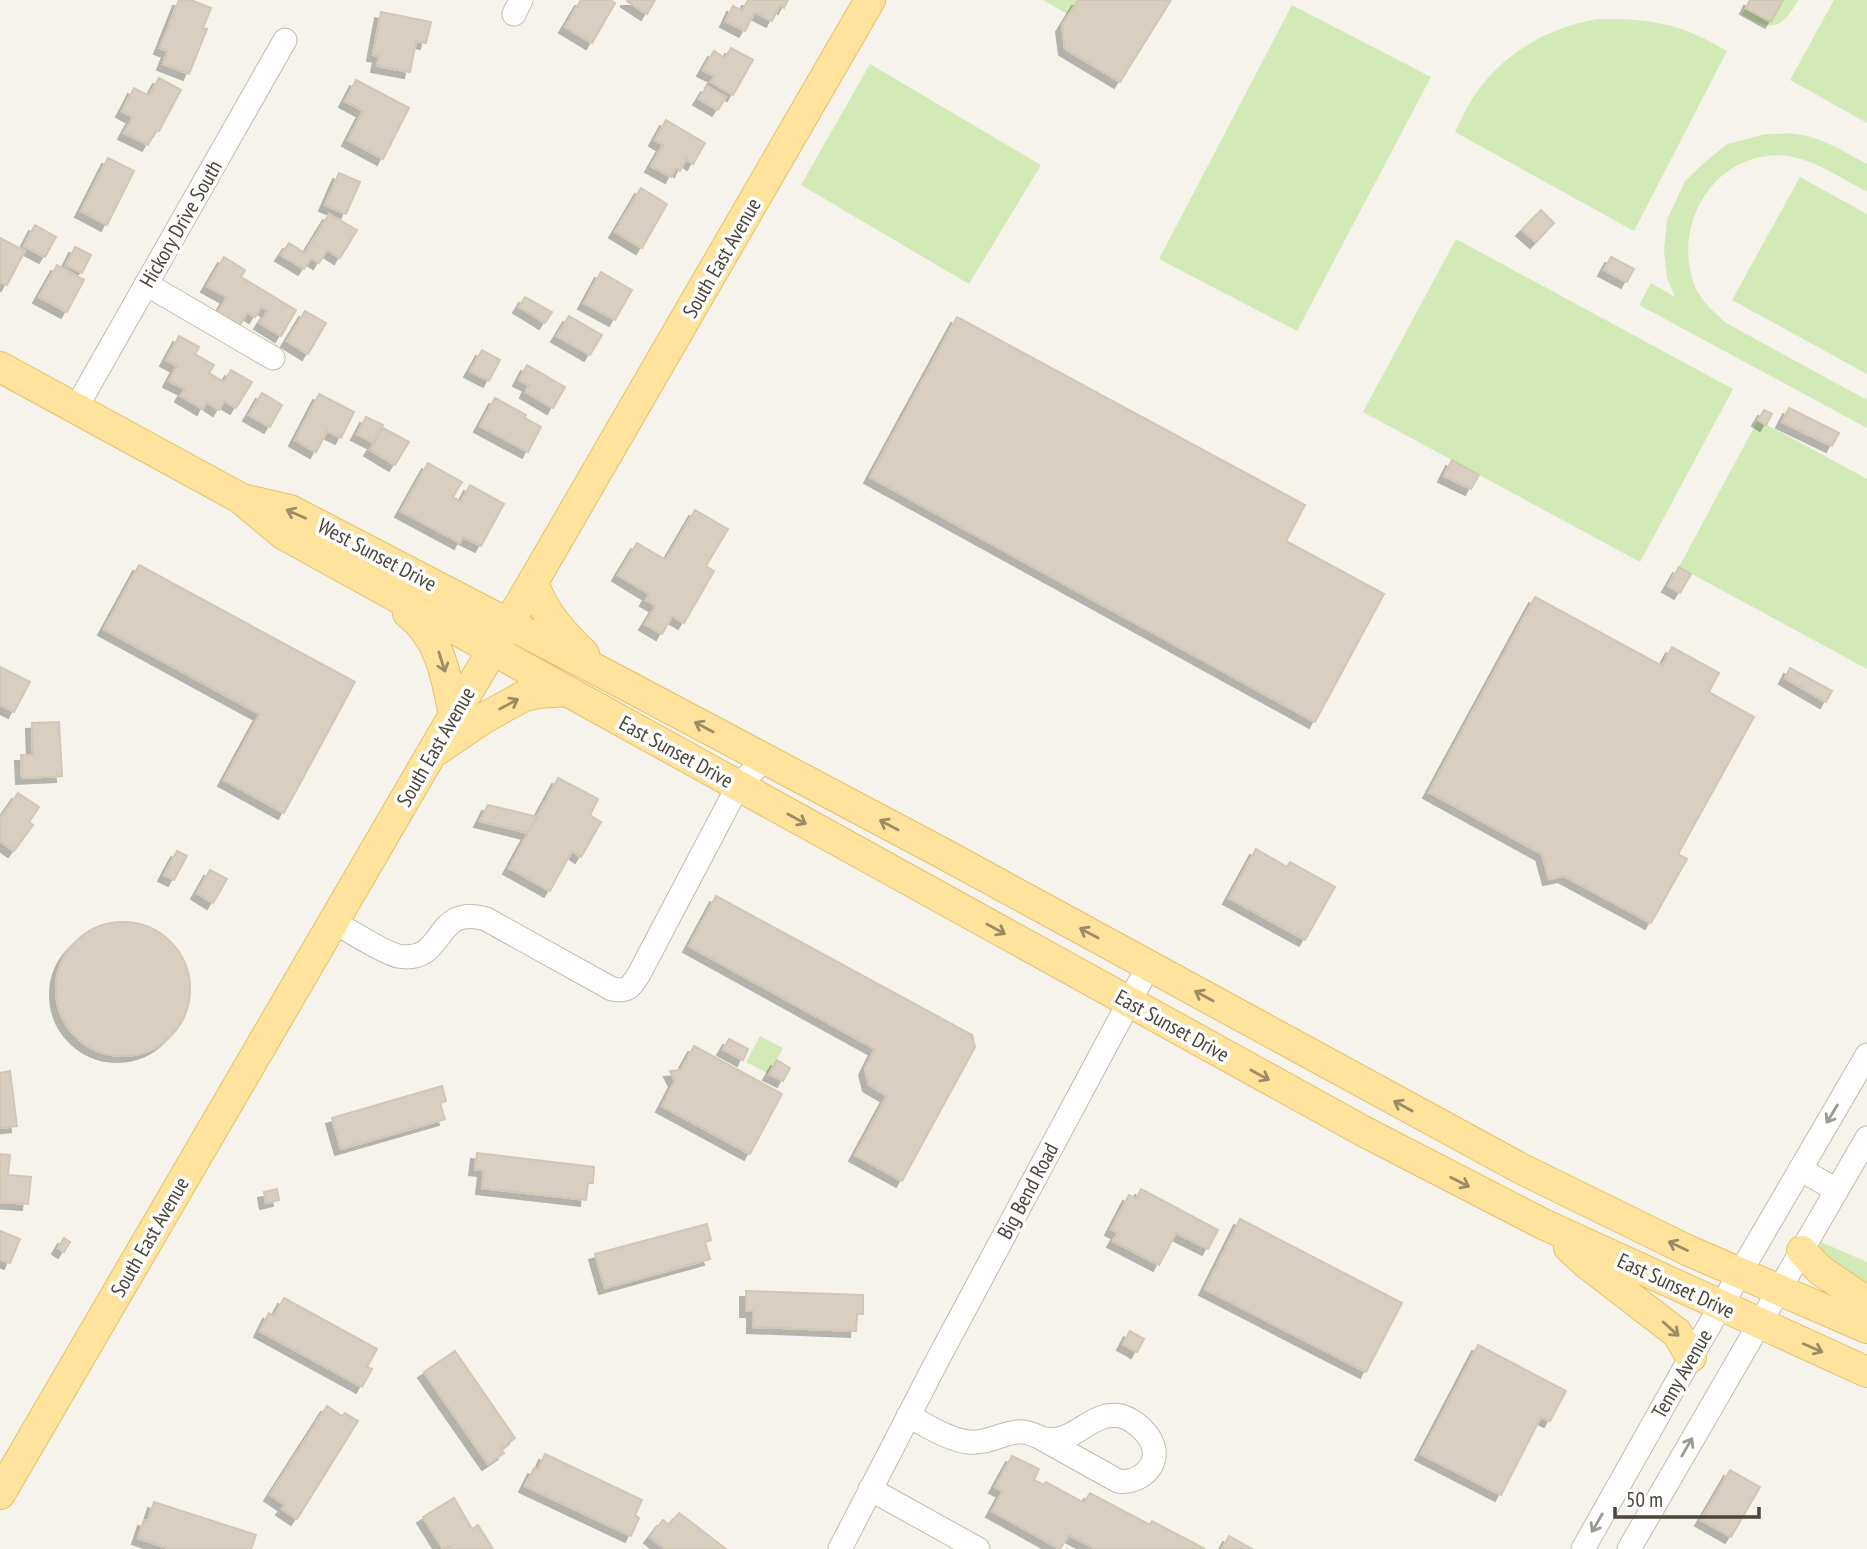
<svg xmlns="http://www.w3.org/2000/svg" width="1867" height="1549" viewBox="0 0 1867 1549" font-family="'PT Sans Narrow',sans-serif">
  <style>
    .green { fill: #d2eab5 }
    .building { fill: #d8cfc1; stroke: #d3c7b4; stroke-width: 2; filter: url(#shadow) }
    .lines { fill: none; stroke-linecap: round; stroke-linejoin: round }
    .minor-casing { stroke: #c2bbae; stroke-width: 25 }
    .major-casing { stroke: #e6c16a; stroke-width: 32 }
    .minor { stroke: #fff; stroke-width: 23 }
    .major { stroke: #ffe39c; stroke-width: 30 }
    .oneway { stroke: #9c8c66 }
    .oneway2 { stroke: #9c9892 }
    .labels { text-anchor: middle; stroke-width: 7; stroke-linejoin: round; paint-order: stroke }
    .street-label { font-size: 21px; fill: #4b4439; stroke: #fff }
  </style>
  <defs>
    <filter id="shadow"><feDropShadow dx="-6" dy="6" stdDeviation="0" flood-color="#0004"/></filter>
  </defs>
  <rect width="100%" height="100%" fill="#f6f3ec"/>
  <path class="green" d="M1043,0H1078L1069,15Z
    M1783,0H1798C1782,30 1770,32 1742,14L1746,8L1771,22Z
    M1834,0H1867V123L1790,80Z
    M1292,5L1431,77L1297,331L1159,259Z
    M1598,19C1650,18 1682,24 1727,51L1634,231L1455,132C1462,118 1469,102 1479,89C1509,50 1550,27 1598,19Z
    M870,64L1041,165L969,284L801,185Z
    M1766,134C1775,134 1785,133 1794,134C1820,136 1845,152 1867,164V192C1837,176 1803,151 1767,156C1706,164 1673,231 1695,287C1702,302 1715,313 1726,323L1867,400V428L1639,305L1651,283L1675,297L1667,278L1664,250L1667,220L1685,181L1705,162L1727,144Z
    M1800,177L1867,214V374L1732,300Z
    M1456,239L1733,389L1640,562L1363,412Z
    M1758,420L1867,479V669L1679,567Z
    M760,1036L783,1048L769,1074L746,1062Z
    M1821,1242L1867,1262V1295L1819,1253Z"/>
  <path class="building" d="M179,0H191L211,8L203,28L207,29L189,74L163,64L168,51L160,48Z
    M581,0H610L615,3L592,43L565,27Z
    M627,0H655L647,14L627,1Z
    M748,0H788L784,8L780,5L772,21L755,12L745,31L726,21L733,6L742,11Z
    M1078,0H1171L1120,82L1065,49L1062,26Z
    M1750,0H1783L1771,22L1746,8Z
    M381,12L431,22L426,43L416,41L410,72L377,66L379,56L373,55Z
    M731,48L753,60L733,95L711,82L715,76L703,70L714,51L725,58Z
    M159,78L181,90L159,131L156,130L148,145L124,133L133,117L122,111L134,88L149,96Z
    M356,80L409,108L383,159L348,140L363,111L345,101Z
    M707,86L726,97L718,110L699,99Z
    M666,120L705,143L693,164L686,159L680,171L676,168L671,177L651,166L663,145L655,140Z
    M108,158L134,171L107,225L81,211Z
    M339,173L360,182L346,214L325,205Z
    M641,188L667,204L642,248L615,232Z
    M1541,210L1554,223L1536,242L1522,230Z
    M329,214L357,230L340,258L327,250L319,263L311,258L304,269L281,255L289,243L305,253Z
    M35,225L56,237L45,257L24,246Z
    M0,238L25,251L7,285L0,282Z
    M75,247L91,255L82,273L66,265Z
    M224,257L245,270L241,277L296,310L281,336L260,323L268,311L261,307L255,317L247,312L239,327L217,314L227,297L207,286Z
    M1611,257L1634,269L1627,282L1604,270Z
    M57,265L84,280L67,312L39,297Z
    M601,272L632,290L615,320L584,303Z
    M525,297L552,312L545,323L519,307Z
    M305,311L326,323L308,354L287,341Z
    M569,316L602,335L590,355L557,336Z
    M957,317L1305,505L1286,541L1384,594L1315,722L870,477Z
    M179,336L199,347L195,354L214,365L209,373L224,382L231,370L252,382L236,408L224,401L219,410L206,402L203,409L181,396L185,389L169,381L177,366L166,360Z
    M482,350L500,360L489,381L470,371Z
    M527,365L565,387L553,408L526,392L529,385L519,380Z
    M262,393L282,405L270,427L249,415Z
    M319,394L354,412L341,438L327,431L316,452L295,440Z
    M495,398L526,415L525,418L541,427L528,452L480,426Z
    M1789,408L1839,433L1832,446L1782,422Z
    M1764,410L1772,414L1766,425L1758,420Z
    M366,417L383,425L374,443L357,434Z
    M383,428L409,442L395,465L370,450Z
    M1452,460L1479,475L1471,489L1444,476Z
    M428,463L462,482L453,497L461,502L470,485L504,504L481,546L463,537L460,543L401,511Z
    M695,510L728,529L706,566L714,571L684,623L672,616L662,634L645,624L656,606L646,600L649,594L618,575L637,543L666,560Z
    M139,565L355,682L284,813L224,780L260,714L104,629Z
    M1679,567L1691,574L1680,593L1668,586Z
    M1535,597L1662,666L1672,647L1719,673L1709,692L1754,717L1678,854L1687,859L1651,923L1564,876L1549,879L1542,854L1429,792Z
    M0,667L30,682L14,712L0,705Z
    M1790,668L1832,691L1826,702L1785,678Z
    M59,722L62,776L22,778L21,755H33L32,723Z
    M558,778L598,799L590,815L601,822L581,857L572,851L550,891L509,868Z
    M18,793L39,807L29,822L33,825L14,851L0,841V819Z
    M488,805L509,810L537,817L528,833L480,821Z
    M1256,849L1287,867L1290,862L1335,887L1305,940L1229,898Z
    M177,851L187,856L174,880L164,875Z
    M210,870L227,879L213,903L197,893Z
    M716,896L972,1035L975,1047L902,1181L855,1155L887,1096L869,1085L865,1069L875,1049L689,946Z
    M56 989a67 67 0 1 1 134 0a67 67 0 1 1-134 0Z
    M729,1039L748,1049L743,1060L723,1049Z
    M694,1046L782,1094L750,1154L662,1106L675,1081L670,1071L681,1070Z
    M777,1060L790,1068L783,1081L769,1074Z
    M10,1071L17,1126L0,1128V1073Z
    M442,1086L446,1101L440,1103L445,1119L341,1149L332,1118Z
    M477,1153L594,1167L593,1183H588L586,1200L482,1188L484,1170L475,1169Z
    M0,1154L10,1155L8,1175L31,1177L28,1204L0,1202Z
    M277,1189L279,1200L266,1203L264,1192Z
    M1141,1189L1218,1230L1208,1249L1176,1233L1159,1265L1113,1241L1118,1233L1111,1229L1129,1195L1136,1199Z
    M1240,1219L1402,1303L1366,1372L1205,1289Z
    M707,1224L711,1240L705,1242L710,1259L605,1288L595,1254Z
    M0,1231L20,1239L10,1263L0,1259Z
    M64,1238L70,1242L64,1252L58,1248Z
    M746,1291L863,1295V1314H857L856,1331L753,1327V1311H746Z
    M284,1298L377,1349L367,1367L372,1369L362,1387L260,1331L269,1313L274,1316Z
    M1130,1331L1144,1339L1137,1352L1123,1344Z
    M1478,1345L1566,1391L1550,1421L1541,1417L1501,1495L1421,1454Z
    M455,1351L515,1438L501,1449L504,1453L488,1464L424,1372Z
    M327,1406L342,1416L345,1413L358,1421L297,1519L282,1509L285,1505L270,1495Z
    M545,1454L642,1500L635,1515L639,1518L631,1536L525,1486L534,1468L538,1470Z
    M1012,1456L1039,1469L1034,1480L1044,1485L1046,1482L1084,1503L1090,1493L1150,1525L1152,1521L1205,1549H1096L1069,1535L1060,1549L992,1511L1003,1491L995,1487Z
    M1730,1470L1760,1487L1731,1537L1701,1520Z
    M454,1498L472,1529L478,1525L493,1549H451L450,1547L443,1549L423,1517Z
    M154,1502L256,1535L251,1549H171L138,1538L144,1520L148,1521Z
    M679,1513L695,1525L726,1549H665L650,1537L663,1520L669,1525Z
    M1229,1536L1252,1549H1222Z"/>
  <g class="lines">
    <g class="minor-casing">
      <path id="minor" d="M514,14L521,0
        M146,284L273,358
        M76,408L285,40
        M334,922C348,930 384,953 398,956C447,965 432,903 486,919L612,989C628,992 631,987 639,974L738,786L765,759
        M1800,1169L1836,1190
        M908,1416C927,1425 948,1440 969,1442C987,1444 1001,1433 1018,1432C1025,1431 1032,1434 1039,1437L1118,1481C1134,1484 1157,1471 1154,1450C1152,1435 1135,1420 1121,1416C1099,1411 1084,1430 1065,1437C1058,1440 1051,1440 1044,1439
        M870,1489L978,1549
        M840,1549L938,1359L1149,965
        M1583,1549L1691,1357L1867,1055
        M1629,1549L1867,1138"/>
    </g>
    <g class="major-casing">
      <path id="major" d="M0,367L240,498L283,534L1363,1131L1543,1224L1867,1372
        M247,500L290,510L605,674L944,854L1520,1168L1687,1250L1867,1328
        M533,582C543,612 562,633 584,654
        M408,613C441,639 446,676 454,715
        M437,750L484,718L524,696L538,693L566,691
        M1569,1247L1586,1263L1677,1333L1691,1357
        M1802,1251L1820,1270L1867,1302
        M0,1494L454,715L533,582L870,0"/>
    </g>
    <use href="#minor" class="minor"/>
    <use href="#major" class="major"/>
  </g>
  <defs><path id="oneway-shaft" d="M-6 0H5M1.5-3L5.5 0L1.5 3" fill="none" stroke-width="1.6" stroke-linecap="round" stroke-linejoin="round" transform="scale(1.75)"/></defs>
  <g class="oneway">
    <use href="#oneway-shaft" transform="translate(296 514) rotate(-156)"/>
    <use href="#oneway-shaft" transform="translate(442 662) rotate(72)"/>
    <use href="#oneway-shaft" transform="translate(509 704) rotate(-28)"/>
    <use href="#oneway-shaft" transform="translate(704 727) rotate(-152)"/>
    <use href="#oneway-shaft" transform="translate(797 819) rotate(29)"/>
    <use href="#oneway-shaft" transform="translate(889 825) rotate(-152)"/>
    <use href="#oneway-shaft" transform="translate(996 929) rotate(29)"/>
    <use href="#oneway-shaft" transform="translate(1089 933) rotate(-152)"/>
    <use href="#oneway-shaft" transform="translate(1204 996) rotate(-151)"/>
    <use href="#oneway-shaft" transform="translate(1260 1075) rotate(29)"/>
    <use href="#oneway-shaft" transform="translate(1403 1106) rotate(-151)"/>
    <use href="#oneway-shaft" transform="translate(1460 1182) rotate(27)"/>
    <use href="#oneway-shaft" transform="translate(1678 1246) rotate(-155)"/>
    <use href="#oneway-shaft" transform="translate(1671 1329) rotate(42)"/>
    <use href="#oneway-shaft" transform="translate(1813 1348) rotate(24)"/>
  </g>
  <g class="oneway2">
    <use href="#oneway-shaft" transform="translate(1832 1114) rotate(121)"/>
    <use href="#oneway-shaft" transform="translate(1687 1447) rotate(-60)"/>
    <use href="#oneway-shaft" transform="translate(1597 1523) rotate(120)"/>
  </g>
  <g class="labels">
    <g class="street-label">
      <text transform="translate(181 224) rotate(-60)" y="7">Hickory Drive South</text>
      <text transform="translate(722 258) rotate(-60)" y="7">South East Avenue</text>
      <text transform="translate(377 555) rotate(28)" y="7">West Sunset Drive</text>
      <text transform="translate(436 747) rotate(-60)" y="7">South East Avenue</text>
      <text transform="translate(676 752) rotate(29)" y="7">East Sunset Drive</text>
      <text transform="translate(1172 1026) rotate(29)" y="7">East Sunset Drive</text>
      <text transform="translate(1028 1191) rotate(-62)" y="7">Big Bend Road</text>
      <text transform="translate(150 1237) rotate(-60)" y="7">South East Avenue</text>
      <text transform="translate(1676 1286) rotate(25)" y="7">East Sunset Drive</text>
      <text transform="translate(1682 1374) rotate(-60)" y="7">Tenny Avenue</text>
    </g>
  </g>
  <path d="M1615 1507v10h144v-10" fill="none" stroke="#4b4439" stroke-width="3.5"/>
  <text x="1626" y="1507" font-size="21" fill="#4b4439" stroke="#ffffff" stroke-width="5" paint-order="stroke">50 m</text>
</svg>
